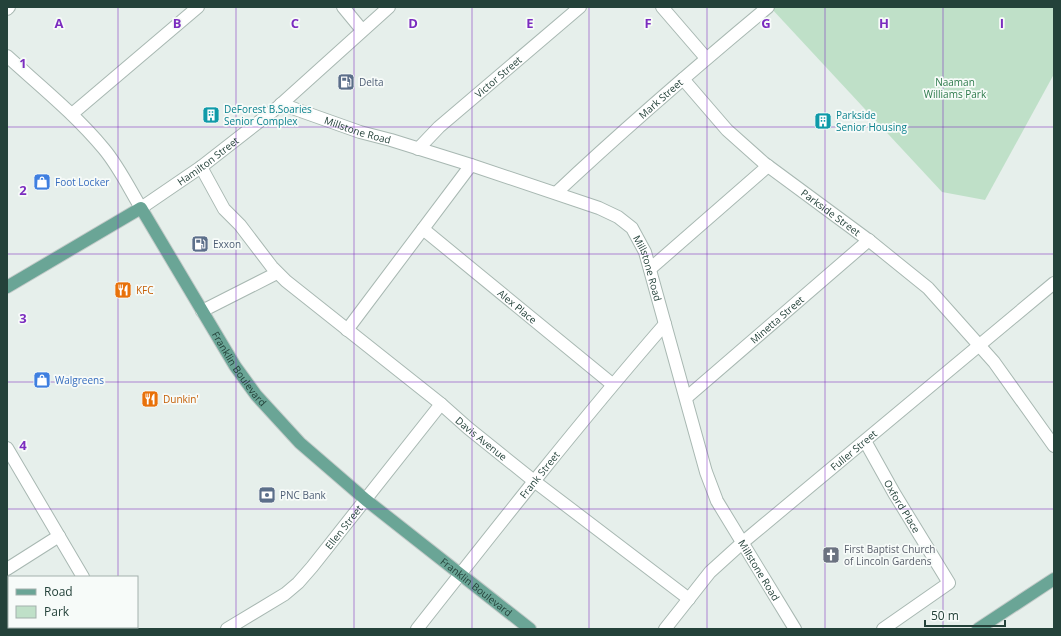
<svg xmlns="http://www.w3.org/2000/svg" width="1061" height="636" viewBox="0 0 1061 636" font-family="'Open Sans',sans-serif">
  <style>
    .green { fill: #bfe0c8 }
    .lines { fill: none; stroke-linecap: round; stroke-linejoin: round }
    .minor-casing { stroke: #a8b8b2; stroke-width: 14 }
    .major-casing { stroke: #c2cac8; stroke-width: 14 }
    .minor { stroke: #fff; stroke-width: 12 }
    .major { stroke: #6aa596; stroke-width: 12 }
    .grid { fill: none; stroke: #7b2cbf; stroke-width: 1; stroke-opacity: 0.55 }
    .labels { text-anchor: middle; stroke-width: 3.5; stroke-linejoin: round; paint-order: stroke }
    .street-label { font-size: 10px; fill: #24423a; stroke: #f7fbf9 }
    .service-label { font-size: 10px; fill: #4e5e75; stroke: #f7fbf9; text-anchor: start }
    .park-label { font-size: 10px; fill: #2d7a4b; stroke: #f7fbf9 }
    .culture-label { font-size: 10px; fill: #0d838f; stroke: #f7fbf9; text-anchor: start }
    .shop-label { font-size: 10px; fill: #366cbe; stroke: #f7fbf9; text-anchor: start }
    .food-label { font-size: 10px; fill: #c56008; stroke: #f7fbf9; text-anchor: start }
    .worship-label { font-size: 10px; fill: #5b616d; stroke: #f7fbf9; text-anchor: start }
    .grid-label { font-size: 13px; text-anchor: middle; font-weight: bold; fill: #7b2cbf; stroke: #f7fbf9; stroke-width: 3.5; stroke-linejoin: round; paint-order: stroke }
  </style>
  <rect width="100%" height="100%" fill="#e6efeb"/>
  <path class="green" d="M772,7H1054V74L985,200L942,192L771,8Z"/>
  <g class="lines">
    <g class="minor-casing">
      <g id="minor">
        <path d="M343,7L362,30"/>
        <path d="M662,7L706,58"/>
        <path d="M7,9L9,7"/>
        <path id="s1" d="M7,56C40,86 75,114 104,149C119,167 129,188 141,208L201,167L278,107L389,7"/>
        <path id="s2" d="M683,79L727,130L764,163L871,242L928,288L994,362L1054,446"/>
        <path id="s3" d="M281,104L360,132L391,140L471,165L599,208L618,217L632,228L645,252L706,472L717,501L795,629"/>
        <path d="M72,114L198,7"/>
        <path id="s4" d="M418,149L439,127L580,7"/>
        <path id="s5" d="M201,167L224,209L240,225L272,267L286,281L441,404L468,428L534,481L689,599"/>
        <path id="s6" d="M556,193C624,129 696,67 768,7"/>
        <path id="s7" d="M423,229L612,384"/>
        <path d="M650,269L768,166"/>
        <path d="M202,311L277,273"/>
        <path d="M347,330L471,165"/>
        <path id="s8" d="M686,398L869,240"/>
        <path id="s9" d="M865,441L894,493L949,583L883,629"/>
        <path d="M7,448L83,577"/>
        <path d="M7,569L59,536"/>
        <path d="M112,627L113,629"/>
        <path id="s10" d="M227,629L285,594L298,583L312,567L441,404"/>
        <path id="s11" d="M417,629C498,526 579,423 665,324"/>
        <path id="s12" d="M665,629L710,572L742,543L1054,283"/>
      </g>
    </g>
    <g class="major-casing">
      <g id="major">
        <path id="s13" d="M7,287L141,208L235,366L256,395L300,443L366,500L530,629"/>
        <path d="M978,629L1054,579"/>
      </g>
    </g>
    <use href="#minor" class="minor"/>
    <use href="#major" class="major"/>
  </g>
  <path class="grid" d="M118,7V577M236,7V629M354,7V629M472,7V629M589,7V629M707,7V629M825,7V629M943,7V629M7,127H1054M7,254H1054M7,382H1054M7,509H1054M118,627V629"/>
  <defs>
    <g id="fuel-square" transform="scale(0.9)"><rect x="-9" y="-9" width="18" height="18" rx="4" fill="#5c6f8a" stroke="#f7fbf9"/><path d="M-5.5-6h7V0h2V4h1.3V-2.5L3-4.5l.8-.8L6-3V5H2.5V1h-1V6h-7ZM-4.2-4.7v3.2H.2V-4.7Z" fill="#fff"/></g>
    <g id="building-square" transform="scale(0.9)"><rect x="-9" y="-9" width="18" height="18" rx="4" fill="#0f9aa8" stroke="#f7fbf9"/><path d="M-4-6H4V6H1V3H-1V6H-4ZM-2.5-4.3h1.7v1.8h-1.7ZM.8-4.3h1.7v1.8H.8ZM-2.5-1h1.7V.8h-1.7ZM.8-1h1.7V.8H.8Z" fill="#fff"/></g>
    <g id="shop-square" transform="scale(0.9)"><rect x="-9" y="-9" width="18" height="18" rx="4" fill="#3f7fe0" stroke="#f7fbf9"/><path d="M-5-2.5h2.3a2.7 3.5 0 0 1 5.4 0H5L5.5 6h-11ZM-1.5-2.5h3a1.5 2.3 0 0 0-3 0Z" fill="#fff"/></g>
    <g id="restaurant-square" transform="scale(0.9)"><rect x="-9" y="-9" width="18" height="18" rx="4" fill="#e8710a" stroke="#f7fbf9"/><path d="M-5-6h1v4h1v-4h1v4h1v-4h1v5L-1.5 .5V6h-2V.5L-5-1ZM5-6V6H3V1.5H1.5Q1.5-4 5-6Z" fill="#fff"/></g>
    <g id="bank-square" transform="scale(0.9)"><rect x="-9" y="-9" width="18" height="18" rx="4" fill="#5c6f8a" stroke="#f7fbf9"/><path d="M-6-4H6V4H-6ZM0-2.3a2.3 2.3 0 1 0 0 4.6a2.3 2.3 0 1 0 0-4.6Z" fill="#fff"/></g>
    <g id="church-square" transform="scale(0.9)"><rect x="-9" y="-9" width="18" height="18" rx="4" fill="#6b7280" stroke="#f7fbf9"/><path d="M-1.2-6h2.4v3.5h3.3v2.4h-3.3V6h-2.4V-.1h-3.3v-2.4h3.3Z" fill="#fff"/></g>
  </defs>
  <g fill-rule="evenodd">
    <use href="#fuel-square" x="346" y="82"/>
    <use href="#building-square" x="211" y="115"/>
    <use href="#building-square" x="823" y="121"/>
    <use href="#shop-square" x="42" y="182"/>
    <use href="#fuel-square" x="200" y="244"/>
    <use href="#restaurant-square" x="123" y="290"/>
    <use href="#shop-square" x="42" y="380"/>
    <use href="#restaurant-square" x="150" y="399"/>
    <use href="#bank-square" x="267" y="495"/>
    <use href="#church-square" x="831" y="555"/>
  </g>
  <g class="labels">
    <g class="street-label">
      <text dy="4" stroke="none"><textPath href="#s4" startOffset="108">Victor Street</textPath></text>
      <text dy="4" stroke="none"><textPath href="#s6" startOffset="141">Mark Street</textPath></text>
      <text dy="4" stroke="none"><textPath href="#s3" startOffset="81">Millstone Road</textPath></text>
      <text dy="4" stroke="none"><textPath href="#s1" startOffset="286">Hamilton Street</textPath></text>
      <text dy="4" stroke="none"><textPath href="#s2" startOffset="200">Parkside Street</textPath></text>
      <text dy="4" stroke="none"><textPath href="#s3" startOffset="417">Millstone Road</textPath></text>
      <text dy="4" stroke="none"><textPath href="#s7" startOffset="122">Alex Place</textPath></text>
      <text dy="4" stroke="none"><textPath href="#s8" startOffset="120">Minetta Street</textPath></text>
      <text dy="4" stroke="none"><textPath href="#s13" startOffset="344">Franklin Boulevard</textPath></text>
      <text dy="4" stroke="none"><textPath href="#s5" startOffset="394">Davis Avenue</textPath></text>
      <text dy="4" stroke="none"><textPath href="#s12" startOffset="261">Fuller Street</textPath></text>
      <text dy="4" stroke="none"><textPath href="#s11" startOffset="197">Frank Street</textPath></text>
      <text dy="4" stroke="none"><textPath href="#s9" startOffset="75">Oxford Place</textPath></text>
      <text dy="4" stroke="none"><textPath href="#s10" startOffset="157">Ellen Street</textPath></text>
      <text dy="4" stroke="none"><textPath href="#s3" startOffset="741">Millstone Road</textPath></text>
      <text dy="4" stroke="none"><textPath href="#s13" startOffset="668">Franklin Boulevard</textPath></text>
    </g>
    <g class="service-label">
      <text x="359" y="86">Delta</text>
      <text x="213" y="248">Exxon</text>
      <text x="280" y="499">PNC Bank</text>
    </g>
    <g class="park-label">
      <text x="955" y="86">Naaman<tspan x="955" dy="12">Williams Park</tspan></text>
    </g>
    <g class="culture-label">
      <text x="224" y="113">DeForest B.Soaries<tspan x="224" dy="12">Senior Complex</tspan></text>
      <text x="836" y="119">Parkside<tspan x="836" dy="12">Senior Housing</tspan></text>
    </g>
    <g class="shop-label">
      <text x="55" y="186">Foot Locker</text>
      <text x="55" y="384">Walgreens</text>
    </g>
    <g class="food-label">
      <text x="136" y="294">KFC</text>
      <text x="163" y="403">Dunkin'</text>
    </g>
    <g class="worship-label">
      <text x="844" y="553">First Baptist Church<tspan x="844" dy="12">of Lincoln Gardens</tspan></text>
    </g>
  </g>
  <g class="grid-label">
    <text x="59" y="28">A</text>
    <text x="177" y="28">B</text>
    <text x="295" y="28">C</text>
    <text x="413" y="28">D</text>
    <text x="530" y="28">E</text>
    <text x="648" y="28">F</text>
    <text x="766" y="28">G</text>
    <text x="884" y="28">H</text>
    <text x="1002" y="28">I</text>
    <text x="23" y="68">1</text>
    <text x="23" y="195">2</text>
    <text x="23" y="323">3</text>
    <text x="23" y="450">4</text>
  </g>
  <rect width="1061" height="636" fill="none" stroke="#24423a" stroke-width="16"/>
  <rect x="8" y="576" width="130" height="52" fill="#f7fbf9" stroke="#a3b1ad"/>
  <rect x="16" y="589" width="20" height="6" fill="#6aa596" stroke="#a3b1ad"/>
  <text x="44" y="596" font-size="12" fill="#24423a">Road</text>
  <rect x="16" y="606" width="20" height="12" fill="#bfe0c8" stroke="#a3b1ad"/>
  <text x="44" y="616" font-size="12" fill="#24423a">Park</text>
  <path d="M925 620v6h80v-6" fill="none" stroke="#24423a" stroke-width="2"/>
  <text x="931" y="620" font-size="12" fill="#24423a" stroke="#f7fbf9" stroke-width="3" paint-order="stroke">50 m</text>
</svg>
